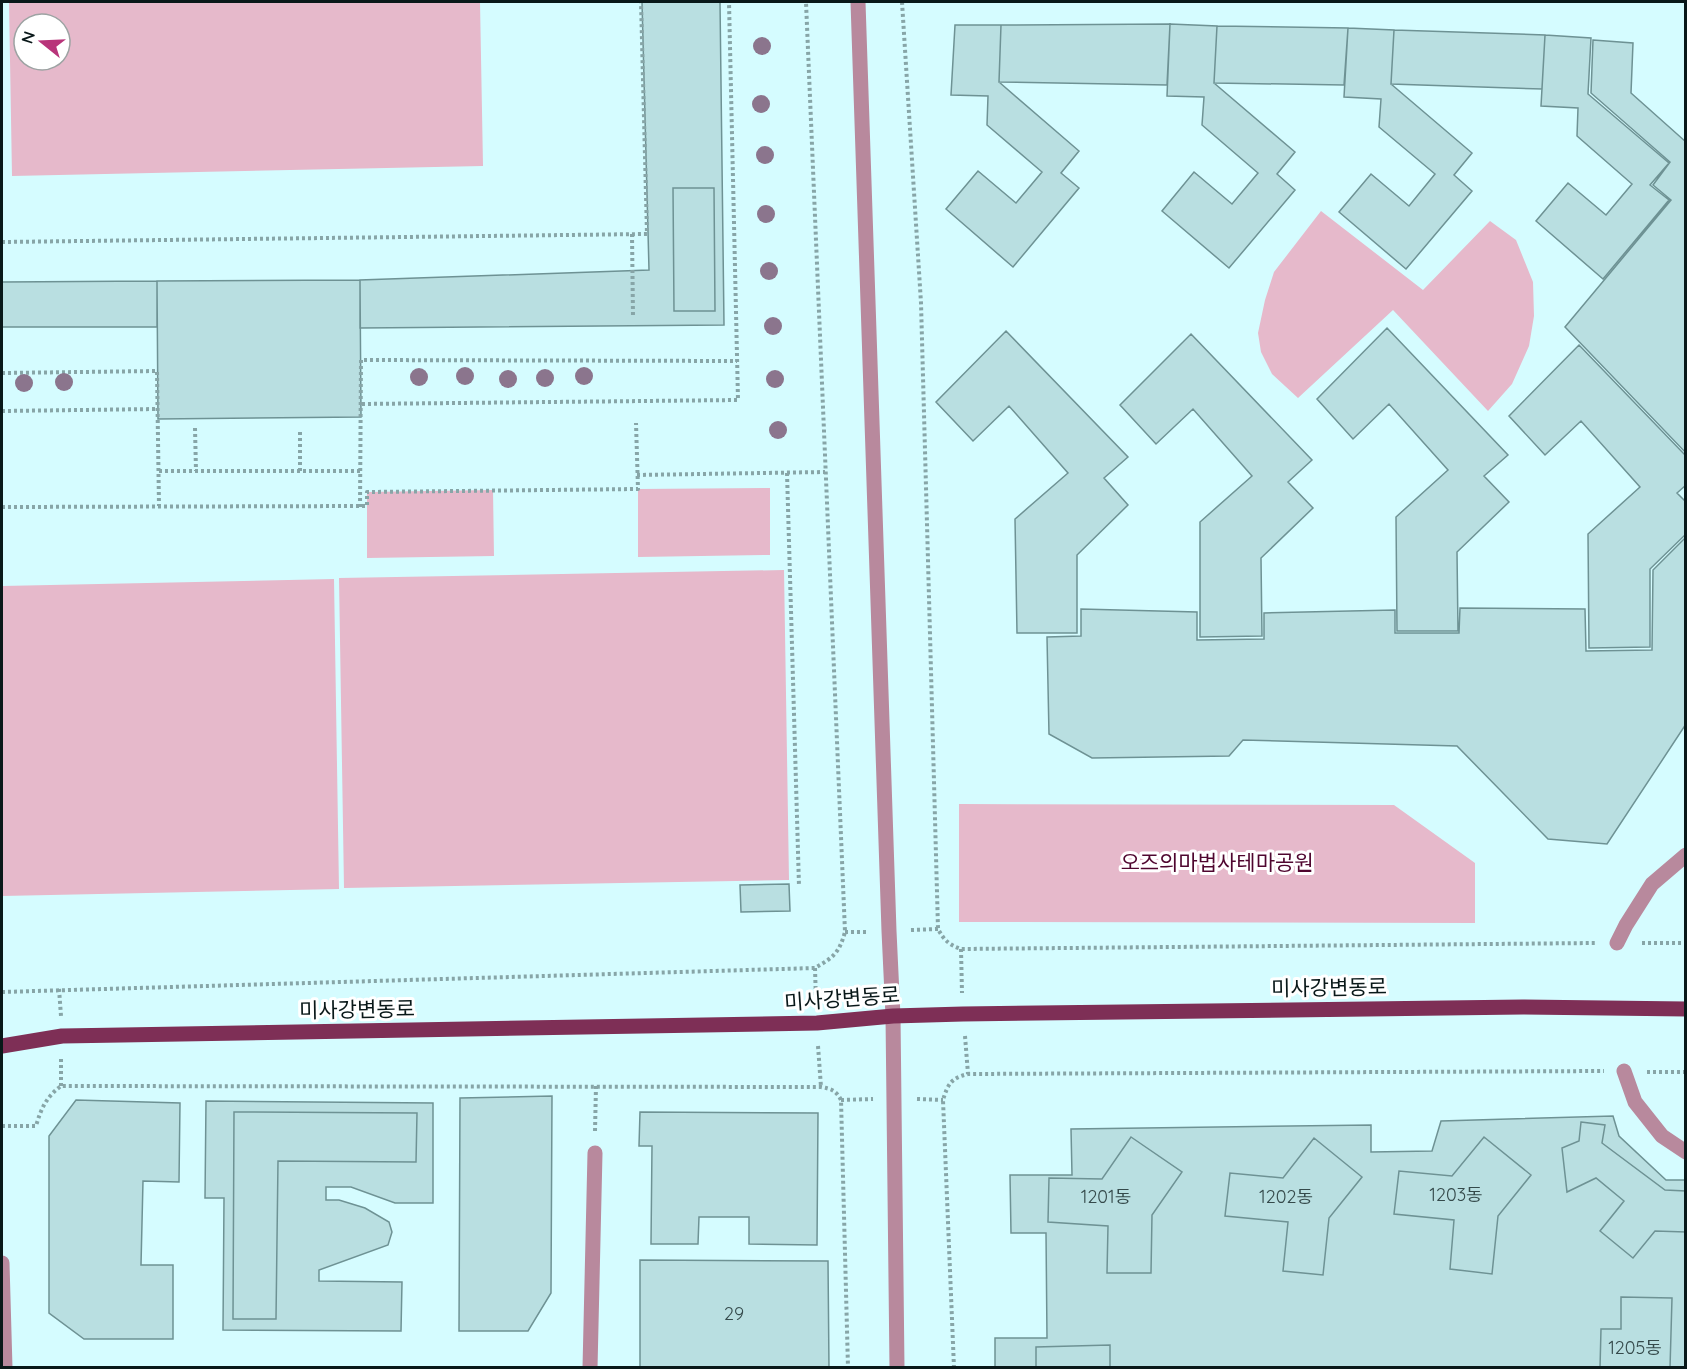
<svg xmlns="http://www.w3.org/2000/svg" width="1687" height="1369" viewBox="0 0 1687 1369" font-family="Quicksand,'Noto Sans KR',sans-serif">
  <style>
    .green { fill: #e6b9cb; fill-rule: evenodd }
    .building { fill: #b9dfe1; stroke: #6e9294; stroke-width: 1.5 }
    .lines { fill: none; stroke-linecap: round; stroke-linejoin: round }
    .path { stroke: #87a5a7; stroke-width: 4; stroke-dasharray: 3 3; stroke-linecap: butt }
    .minor { stroke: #b8899d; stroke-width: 15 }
    .major { stroke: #7e2f56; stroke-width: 15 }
    .tree { fill: #8b758d }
    .labels { text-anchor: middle; stroke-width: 6; stroke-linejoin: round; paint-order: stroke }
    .number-label { font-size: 18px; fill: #354a4b }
    .park-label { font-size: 21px; fill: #4f062f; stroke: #fff }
    .street-label { font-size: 21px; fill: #091819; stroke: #fff }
  </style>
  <rect width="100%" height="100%" fill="#d5fcff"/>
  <path class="green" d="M9,2H480L483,166L12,176ZM24,24H60V60H24Z
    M1321,211L1423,290L1490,221L1516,240L1533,282L1534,316L1529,346L1512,384L1488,411L1393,310L1298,398L1272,374L1261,352L1258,333L1265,300L1274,272Z
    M770,488V555L638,557V489Z
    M493,490L494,556L367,558V492Z
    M784,570L789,880L344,888L339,578Z
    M334,579L339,889L2,896V586Z
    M959,804L1394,805L1475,863V923L959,922Z"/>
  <path class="building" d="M642,2H720L724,325L360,328V280L649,270Z
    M1170,24L1217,26L1214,83L1295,152L1277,174L1295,190L1229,268L1162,211L1194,172L1232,204L1258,173L1202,125L1204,97L1167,96Z
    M1170,24L1167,85L999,82L1001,25Z
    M955,25H1001L999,82L1079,151L1061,173L1079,188L1013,267L946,209L978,171L1016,203L1042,172L987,125L988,96L951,95Z
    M1217,26L1348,28L1344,85L1214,83Z
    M1348,28L1394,30L1391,84L1472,153L1454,175L1472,191L1406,269L1339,212L1371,174L1409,206L1435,174L1379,127L1381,99L1344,97Z
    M1394,30L1545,35L1542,89L1391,84Z
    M1545,35L1591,38L1588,94L1669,163L1650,185L1669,200L1603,279L1536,221L1568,183L1606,215L1632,184L1577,136L1578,108L1541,106Z
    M1593,40L1633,43L1631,93L1686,142V453L1565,327L1671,200L1653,185L1670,162L1591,93Z
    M673,188H714L715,311H674Z
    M360,280L361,417L158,419L157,281Z
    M157,281V327H2V282Z
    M1387,328L1508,455L1484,476L1509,502L1457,552L1458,631H1397L1396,517L1448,470L1389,404L1353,439L1317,399Z
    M1006,331L1128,457L1104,478L1128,505L1077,555V633H1017L1015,519L1068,473L1009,406L973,441L936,402Z
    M1191,334L1312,460L1288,482L1313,508L1261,558L1262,636L1200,637V522L1252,476L1193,409L1156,444L1120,405Z
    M1579,345L1686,456V485L1677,493L1686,502V534L1650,569V647L1589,648L1588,534L1640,487L1581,421L1545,455L1509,416Z
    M1686,537V724L1607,844L1548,839L1457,746L1243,740L1229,756L1092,758L1049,734L1047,637L1081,636V609L1197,612V640L1264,639V613L1395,610V633H1459L1460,608L1585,609L1586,651L1652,650L1653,570Z
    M789,884L790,911L741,912L740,885Z
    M552,1096L551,1293L528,1331H459L460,1098Z
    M76,1100L180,1103L179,1182L143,1181L141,1265H173V1339H84L49,1313V1136Z
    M206,1101L433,1103V1203H395L351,1187H326V1200H339L365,1208L389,1222L392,1232L388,1245L319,1270V1281L402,1282L401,1331L223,1330L224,1198H205Z
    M234,1112L417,1113L416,1162L278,1161L276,1319H233Z
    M640,1112L818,1113L817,1245L749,1244V1217H699L698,1244H651L652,1146H639Z
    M1613,1116L1619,1136L1666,1180H1686V1368H995V1338H1047L1046,1233H1011L1010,1175H1072L1071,1129L1371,1125V1152L1432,1151L1441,1121Z
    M1581,1122L1605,1125L1602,1143L1665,1190L1686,1191V1232L1655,1231L1633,1258L1600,1231L1624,1201L1596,1178L1567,1192L1562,1148L1579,1141Z
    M1131,1137L1182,1172L1152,1215L1151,1273H1107L1108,1226L1048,1222L1049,1178L1102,1179Z
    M1484,1137L1531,1175L1498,1216L1492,1274L1450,1269L1454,1220L1394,1214L1399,1171L1452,1176Z
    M1314,1138L1362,1177L1329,1218L1323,1275L1283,1271L1288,1222L1225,1216L1230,1173L1283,1178Z
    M640,1260L828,1261L829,1368H640Z
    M1621,1297L1672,1298L1670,1368H1600L1601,1329H1621Z
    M1110,1345V1368H1036V1347Z"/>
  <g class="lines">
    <path class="path" d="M902,2L921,303L938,929C944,940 949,945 961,949L1595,943
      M632,234L633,316
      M2,242L647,234L641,2
      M2,373L157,371L159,506
      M362,404L738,400L729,2
      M2,411L157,409
      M195,428L196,471
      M159,471H360
      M300,471V430
      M787,473L799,886
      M637,475L825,472
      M2,507L367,506V492L638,489L636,423
      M360,507L361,360L737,361
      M911,930L938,929
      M845,932H868
      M1642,943H1686
      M961,949L962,993
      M815,968L816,1002
      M59,989L61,1016
      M2,992L815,968C834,957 839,953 845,932L806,2
      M965,1036L968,1074
      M818,1046L821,1087
      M1647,1072H1686
      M61,1086V1057
      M917,1099L943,1100
      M841,1100L873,1099
      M2,1126H36C41,1109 46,1097 61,1086L821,1087C831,1089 836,1090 841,1100L848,1368
      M595,1131L596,1086
      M954,1368L943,1100C948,1084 951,1078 968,1074L1604,1071"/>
    <path class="minor" d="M858,2L889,931L893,1016L897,1368
      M1617,943L1626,925L1652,884L1686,855
      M1624,1071L1635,1102L1662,1136L1686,1152
      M2,1263L5,1368
      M590,1368L595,1153"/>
    <path class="major" d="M2,1046L62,1036L817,1023L893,1016L963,1014L1523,1007L1686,1009"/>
  </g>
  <g class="tree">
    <circle cx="762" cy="46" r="9"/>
    <circle cx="761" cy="104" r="9"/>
    <circle cx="765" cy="155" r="9"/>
    <circle cx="766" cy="214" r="9"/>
    <circle cx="769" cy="271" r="9"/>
    <circle cx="773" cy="326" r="9"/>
    <circle cx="465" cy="376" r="9"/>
    <circle cx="584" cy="376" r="9"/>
    <circle cx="419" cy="377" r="9"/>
    <circle cx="545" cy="378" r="9"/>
    <circle cx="508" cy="379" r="9"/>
    <circle cx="775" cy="379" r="9"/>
    <circle cx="64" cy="382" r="9"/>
    <circle cx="24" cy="383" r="9"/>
    <circle cx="778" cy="430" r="9"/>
  </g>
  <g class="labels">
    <g class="number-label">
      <text x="1456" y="1201">1203동</text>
      <text x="1106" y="1203">1201동</text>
      <text x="1286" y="1203">1202동</text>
      <text x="734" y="1320">29</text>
      <text x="1635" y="1354">1205동</text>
    </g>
    <g class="park-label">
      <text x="1217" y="870">오즈의마법사테마공원</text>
    </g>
    <g class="street-label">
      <text transform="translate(1329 988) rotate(-1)" y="7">미사강변동로</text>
      <text transform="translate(842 999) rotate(-4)" y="7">미사강변동로</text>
      <text transform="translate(357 1010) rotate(-1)" y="7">미사강변동로</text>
    </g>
  </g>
  <rect width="1687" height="1369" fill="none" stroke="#091819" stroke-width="6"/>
  <g transform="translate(42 42) rotate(288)"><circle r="28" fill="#ffffff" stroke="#9da3a3" stroke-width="1.5"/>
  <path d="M0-4.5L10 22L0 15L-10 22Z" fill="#b8347a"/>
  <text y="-9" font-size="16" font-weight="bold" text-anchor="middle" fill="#091819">N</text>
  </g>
</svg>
